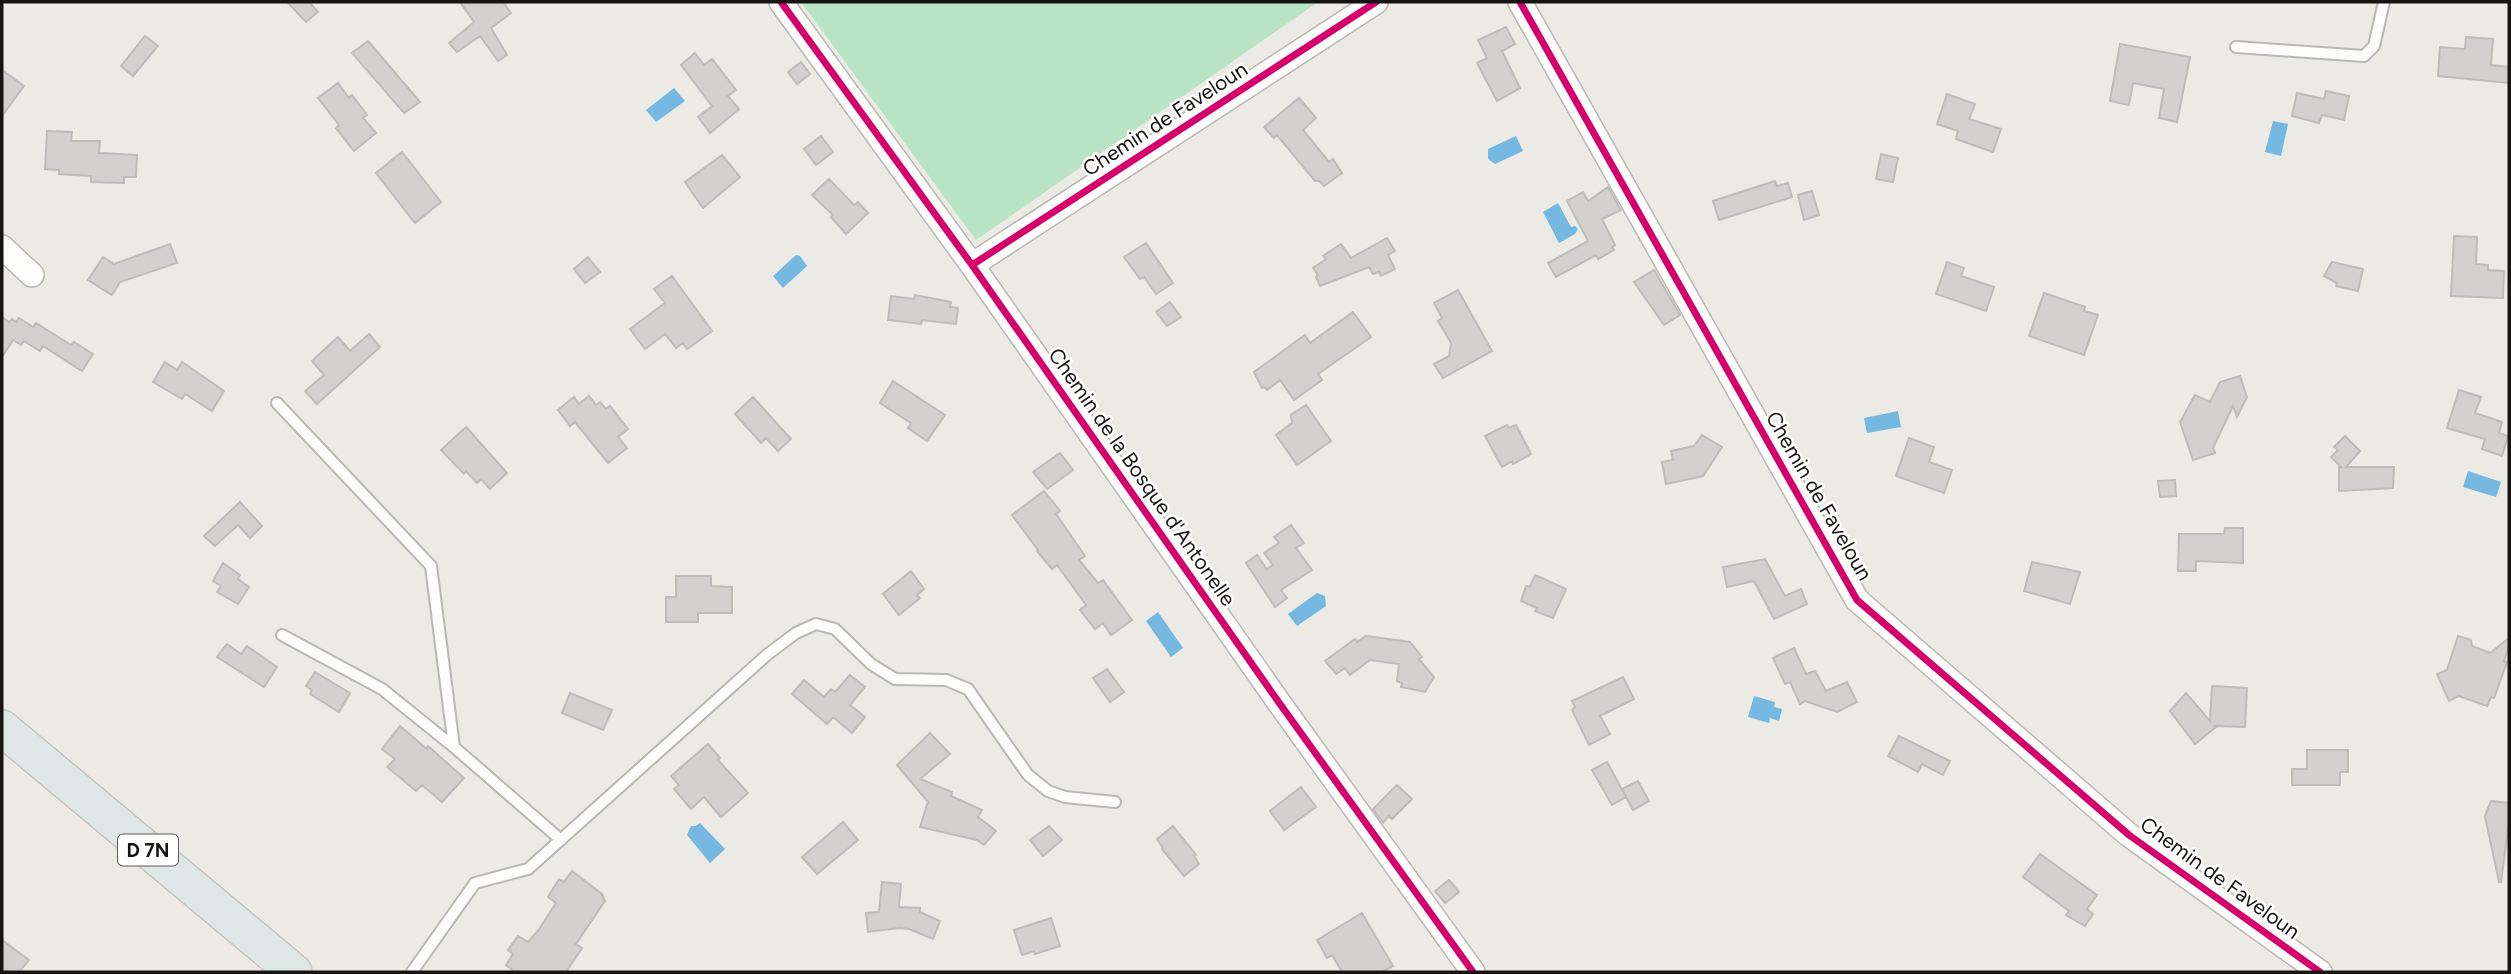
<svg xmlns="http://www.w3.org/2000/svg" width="2511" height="974" viewBox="0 0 2511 974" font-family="Figtree,sans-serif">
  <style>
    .green { fill: #b8e3c4 }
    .water { fill: #75b8e1 }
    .building { fill: #d3d1d0; stroke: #bdbcbb; stroke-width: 2 }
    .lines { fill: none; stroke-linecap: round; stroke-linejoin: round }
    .lane-casing { stroke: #b8b8b4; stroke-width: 14 }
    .street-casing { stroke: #b8b8b4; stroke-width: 26 }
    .primary-casing { stroke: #c5c4c2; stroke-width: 38 }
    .lane { stroke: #fcfcfb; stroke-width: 10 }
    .street { stroke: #fcfcfb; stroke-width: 23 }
    .primary { stroke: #dfe7e6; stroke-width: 35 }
    .cycleway-casing { stroke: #fff; stroke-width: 11 }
    .cycleway { stroke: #d6006c; stroke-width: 7 }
    .labels { text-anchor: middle; stroke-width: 5; stroke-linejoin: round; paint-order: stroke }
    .shield { fill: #fff; stroke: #5c5b59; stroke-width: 2 }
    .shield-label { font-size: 19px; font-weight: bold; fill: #161512 }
    .street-label { font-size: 21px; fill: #161512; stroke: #fff }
  </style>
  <rect width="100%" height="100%" fill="#ebeae5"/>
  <path class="green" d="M801,2H1318L976,240Z"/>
  <path class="water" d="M674,88L685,101L656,122L646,110Z
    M2273,121L2288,124L2281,156L2265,152Z
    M1516,136L1523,151L1495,164L1488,159V149Z
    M1558,203L1571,227L1575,226L1578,229L1575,234L1559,243L1543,212Z
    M796,255L800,256L807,266L783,288L773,276Z
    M1898,411L1901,427L1867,433L1864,418Z
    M2468,471L2501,482L2496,497L2463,487Z
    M1317,593L1325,596L1326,606L1297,626L1288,614Z
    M1158,612L1183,648L1171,657L1146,621Z
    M1754,696L1775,702L1774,707L1782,709L1779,721L1770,718L1769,723L1748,717Z
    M700,823L725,849L710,863L687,835L691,826H696Z"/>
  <path class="building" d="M287,2H309L318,12L306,22Z
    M460,2H503L511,13L491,28L507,55L498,61L480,36L457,52L449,43L474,22Z
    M1506,27L1515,44L1502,51L1520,88L1497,101L1477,63L1487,58L1478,40Z
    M145,36L158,46L133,76L121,66Z
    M2466,37L2493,39L2491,65L2509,67V83L2438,76L2440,47L2465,49Z
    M368,41L420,102L404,113L352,53Z
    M2120,44L2190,57L2177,122L2159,118L2164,89L2133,83L2129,105L2110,101Z
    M695,53L704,65L712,59L736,90L728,96L739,109L710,133L698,117L712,106L681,65Z
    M801,62L810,74L797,84L788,72Z
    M2,70L24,86L2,116Z
    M338,83L349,98L352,95L367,115L363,118L376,133L354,151L336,128L339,125L318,98Z
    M2326,91L2349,96L2344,120L2322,115L2319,123L2292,116L2297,93L2324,99Z
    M1947,94L1975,104L1969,119L2001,129L1993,152L1956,139L1958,131L1937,124Z
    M1299,98L1316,118L1303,130L1329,162L1333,159L1342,173L1324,186L1319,181H1315L1277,135L1274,138L1264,127Z
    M47,131L72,132L71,141H100L99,153L137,155L136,177H124V183L91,182V176L59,174V170L45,169Z
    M821,136L833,152L816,165L804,149Z
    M402,152L441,202L415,223L376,173Z
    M1881,154L1898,158L1893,182L1876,179Z
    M722,155L740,177L703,208L685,182Z
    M829,179L854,205L858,202L868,213L846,234L831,217L833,215L812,195Z
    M1775,181L1777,186L1788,183L1792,197L1719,220L1713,201Z
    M1608,187L1621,210L1602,219L1615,245L1612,247L1614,250L1598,259L1596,255L1556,277L1548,263L1588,241L1567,201L1583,192L1588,201Z
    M1812,191L1819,215L1804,220L1798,195Z
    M2454,236L2477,237L2476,264L2488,265V270L2504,271L2503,298L2451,296Z
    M1387,238L1395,251L1388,255L1395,269L1381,276L1379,272L1373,274L1369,267L1320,286L1316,277L1318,275L1313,268L1326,259L1323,256L1341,244L1351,258Z
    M1146,243L1173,283L1156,294L1144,277L1140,279L1124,257Z
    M170,244L177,263L120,282L112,295L88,280L103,257L114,264Z
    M588,257L600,272L585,283L574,269Z
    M1947,262L1964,268L1961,276L1994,287L1986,311L1936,294Z
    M2332,262L2363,269L2358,291L2336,286L2337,283L2324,276Z
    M1654,270L1680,315L1664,325L1634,282Z
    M672,276L712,331L687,349L683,343L676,348L665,334L645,349L630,329L665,303L654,289Z
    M1458,290L1492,351L1443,378L1434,364L1449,356L1451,343L1438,321L1442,318L1434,303Z
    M2044,293L2085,307L2084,311L2098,315L2084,355L2029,336Z
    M915,295L951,302L950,307L958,308L956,324L922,320L921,324L888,320L891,296L914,299Z
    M1170,302L1181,317L1167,326L1156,312Z
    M1353,312L1371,337L1318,374L1322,380L1294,400L1280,380L1267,390L1264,387L1262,388L1254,372L1305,335L1310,343Z
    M2,317L9,322L12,319L16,322L19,318L33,327L36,323L71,345L74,342L93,354L82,371L43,346L40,351L24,341L21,345L13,340L2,357Z
    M369,334L380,347L317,404L305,391L324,375L312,361L338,337L350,351Z
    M165,362L177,370L182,362L224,391L212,411L185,394L182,399L153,382Z
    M2240,376L2247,397L2237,417L2233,406L2213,448L2215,453L2193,460L2180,422L2195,395L2210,402L2220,382Z
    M893,381L945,415L927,441L908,428L911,423L880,403Z
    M2459,390L2481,397L2475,413L2502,422L2499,433L2508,436L2502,456L2482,449L2485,439L2447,428Z
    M589,396L596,405L600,402L606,409L610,406L628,429L618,437L627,448L608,463L575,422L570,426L558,410L574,397L579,404Z
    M753,397L791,439L778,451L766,438L761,443L735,414Z
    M1306,405L1331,441L1297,465L1276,435L1292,423L1291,415Z
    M1507,425L1509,428L1516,425L1531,454L1513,464L1512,461L1502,467L1485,436Z
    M466,427L507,473L490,489L481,479L477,483L466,471L464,474L441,450Z
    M1702,435L1722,447L1703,476L1666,484L1662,462L1673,460L1671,451L1694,446Z
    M2345,436L2360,451L2346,467H2394L2393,488L2339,491V467H2341L2331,457L2338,450L2334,447Z
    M1909,438L1934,447L1929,462L1952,470L1944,493L1896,476Z
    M1060,453L1073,470L1047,489L1033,472Z
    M2175,480L2176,496L2160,497L2158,481Z
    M1044,491L1060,511L1056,514L1085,556L1079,560L1098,583L1103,580L1132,620L1111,635L1103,623L1095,629L1080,610L1086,605L1057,565L1052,569L1037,551L1038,550L1012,515Z
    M240,502L262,526L250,538L238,525L215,546L204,536Z
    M1291,525L1304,543L1296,548L1312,570L1281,590L1287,598L1275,607L1246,563L1257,555L1268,571L1267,569L1273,565L1264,553L1279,543L1274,537Z
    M2225,528H2243V563L2196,561V571H2178L2179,534H2224Z
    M1765,559L1785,596L1801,589L1807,604L1774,619L1754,581L1727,587L1723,567Z
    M2032,562L2080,572L2070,604L2024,591Z
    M223,563L240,575L238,579L249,587L238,604L217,592L221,586L213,581Z
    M911,571L924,589L917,595L920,598L899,615L883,594Z
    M1535,575L1566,589L1553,618L1535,611L1537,608L1521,601L1526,586L1530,587Z
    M676,576H711V586L732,587V613H698V622H666V597H676Z
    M1366,636L1410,642L1422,657L1419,659L1434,677L1425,692L1401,687L1402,683L1397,681L1399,664L1370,660L1350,675L1345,668L1336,674L1325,661L1355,639L1357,642Z
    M2458,636L2471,640L2472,646L2490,653L2509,638V646L2504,661L2507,662L2494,698L2491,697L2487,706L2459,696L2449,701L2437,674L2447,670Z
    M227,644L241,654L247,646L277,667L264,687L217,657Z
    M1794,648L1806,674L1815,671L1826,691L1847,682L1857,702L1837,712L1805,701L1800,704L1790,682L1785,684L1773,658Z
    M1107,669L1124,692L1110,702L1093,678Z
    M315,672L350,693L339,712L310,694L312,690L306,686Z
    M850,675L865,687L850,705L865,717L852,733L833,717L827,724L792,694L804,680L824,697L831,689L835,692Z
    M1623,677L1634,699L1600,716L1610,734L1589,745L1572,710L1575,707L1572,701Z
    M2212,686L2247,688L2245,727L2214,726L2216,727L2195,744L2170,711L2186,693L2210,721Z
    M570,693L612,710L603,730L562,713Z
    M400,726L427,749L428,746L464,778L442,802L422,785L416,791L387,767L395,759L382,749Z
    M930,733L950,754L920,779L952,792L951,796L982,810L978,817L996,831L984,845L977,840L920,827L928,802L897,765Z
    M1899,736L1950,761L1943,775L1922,764L1918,772L1888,756Z
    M708,744L720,758L718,760L748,793L721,817L704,797L691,809L674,789L679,785L671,776Z
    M2307,750H2348V772H2340V785H2292V769H2307Z
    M1607,762L1626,797L1612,805L1592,770Z
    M1638,781L1649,801L1633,810L1622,789Z
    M1397,785L1412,799L1392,819L1389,816L1383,823L1373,809Z
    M1301,787L1316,807L1284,830L1270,811Z
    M2491,801L2509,803V822L2501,882H2499L2485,816Z
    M843,822L858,840L817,874L802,857Z
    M1049,826L1062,840L1043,856L1030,840Z
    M1173,826L1196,855L1194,856L1199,864L1184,876L1162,849L1163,848L1157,839Z
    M2040,854L2097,895L2087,909L2093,914L2085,926L2066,915L2069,911L2023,877Z
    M572,871L602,894L605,901L576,944L582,948L566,972H515L506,965L513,954L508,950L518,936L528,942L538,931L556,903L548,897L559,879L564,882Z
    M1449,880L1459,892L1445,903L1435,891Z
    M882,882L901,884L899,907L920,908V912L940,921L933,939L909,929L899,928L868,932L866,913L879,912Z
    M1362,913L1393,966L1382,972H1342L1332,955L1327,958L1317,940Z
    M1051,918L1060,946L1035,954L1034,951L1022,955L1014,930Z
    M2,940L29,960L19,972H2Z"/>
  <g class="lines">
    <g class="lane-casing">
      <path id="lane" d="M2236,47L2364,56L2374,46L2384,2
        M277,403L431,566L454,747L561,840
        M282,635L382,689L454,747
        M412,972L475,883L528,869L768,654L796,633L816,624L835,629L871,664L895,679L946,680L968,689L1028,775L1048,791L1065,797L1115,802"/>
    </g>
    <g class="street-casing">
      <path id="street" d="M781,2L972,265L1280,704L1473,972
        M1520,2L1857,600L2129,835L2320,972
        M2,247L32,275
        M972,265L1376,2"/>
    </g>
    <g class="primary-casing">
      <path id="primary" d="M2,728L294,972"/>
    </g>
    <use href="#lane" class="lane"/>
    <use href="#street" class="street"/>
    <use href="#primary" class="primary"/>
    <g class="cycleway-casing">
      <path id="cycleway" d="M781,2L972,265L1280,704L1473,972
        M1520,2L1857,600L2129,835L2320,972
        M972,265L1376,2"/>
    </g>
    <use href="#cycleway" class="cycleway"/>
  </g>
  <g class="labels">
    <rect class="shield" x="118" y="834.5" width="60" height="31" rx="5"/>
    <g class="shield-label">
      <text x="148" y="857">D 7N</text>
    </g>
    <g class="street-label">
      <text transform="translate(1165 119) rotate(-33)" y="7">Chemin de Faveloun</text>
      <text transform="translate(1142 477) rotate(55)" y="7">Chemin de la Bosque d'Antonelle</text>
      <text transform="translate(1819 496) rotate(60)" y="7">Chemin de Faveloun</text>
      <text transform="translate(2220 878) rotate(36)" y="7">Chemin de Faveloun</text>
    </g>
  </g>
  <rect width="2511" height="974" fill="none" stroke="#161512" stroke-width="7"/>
</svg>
